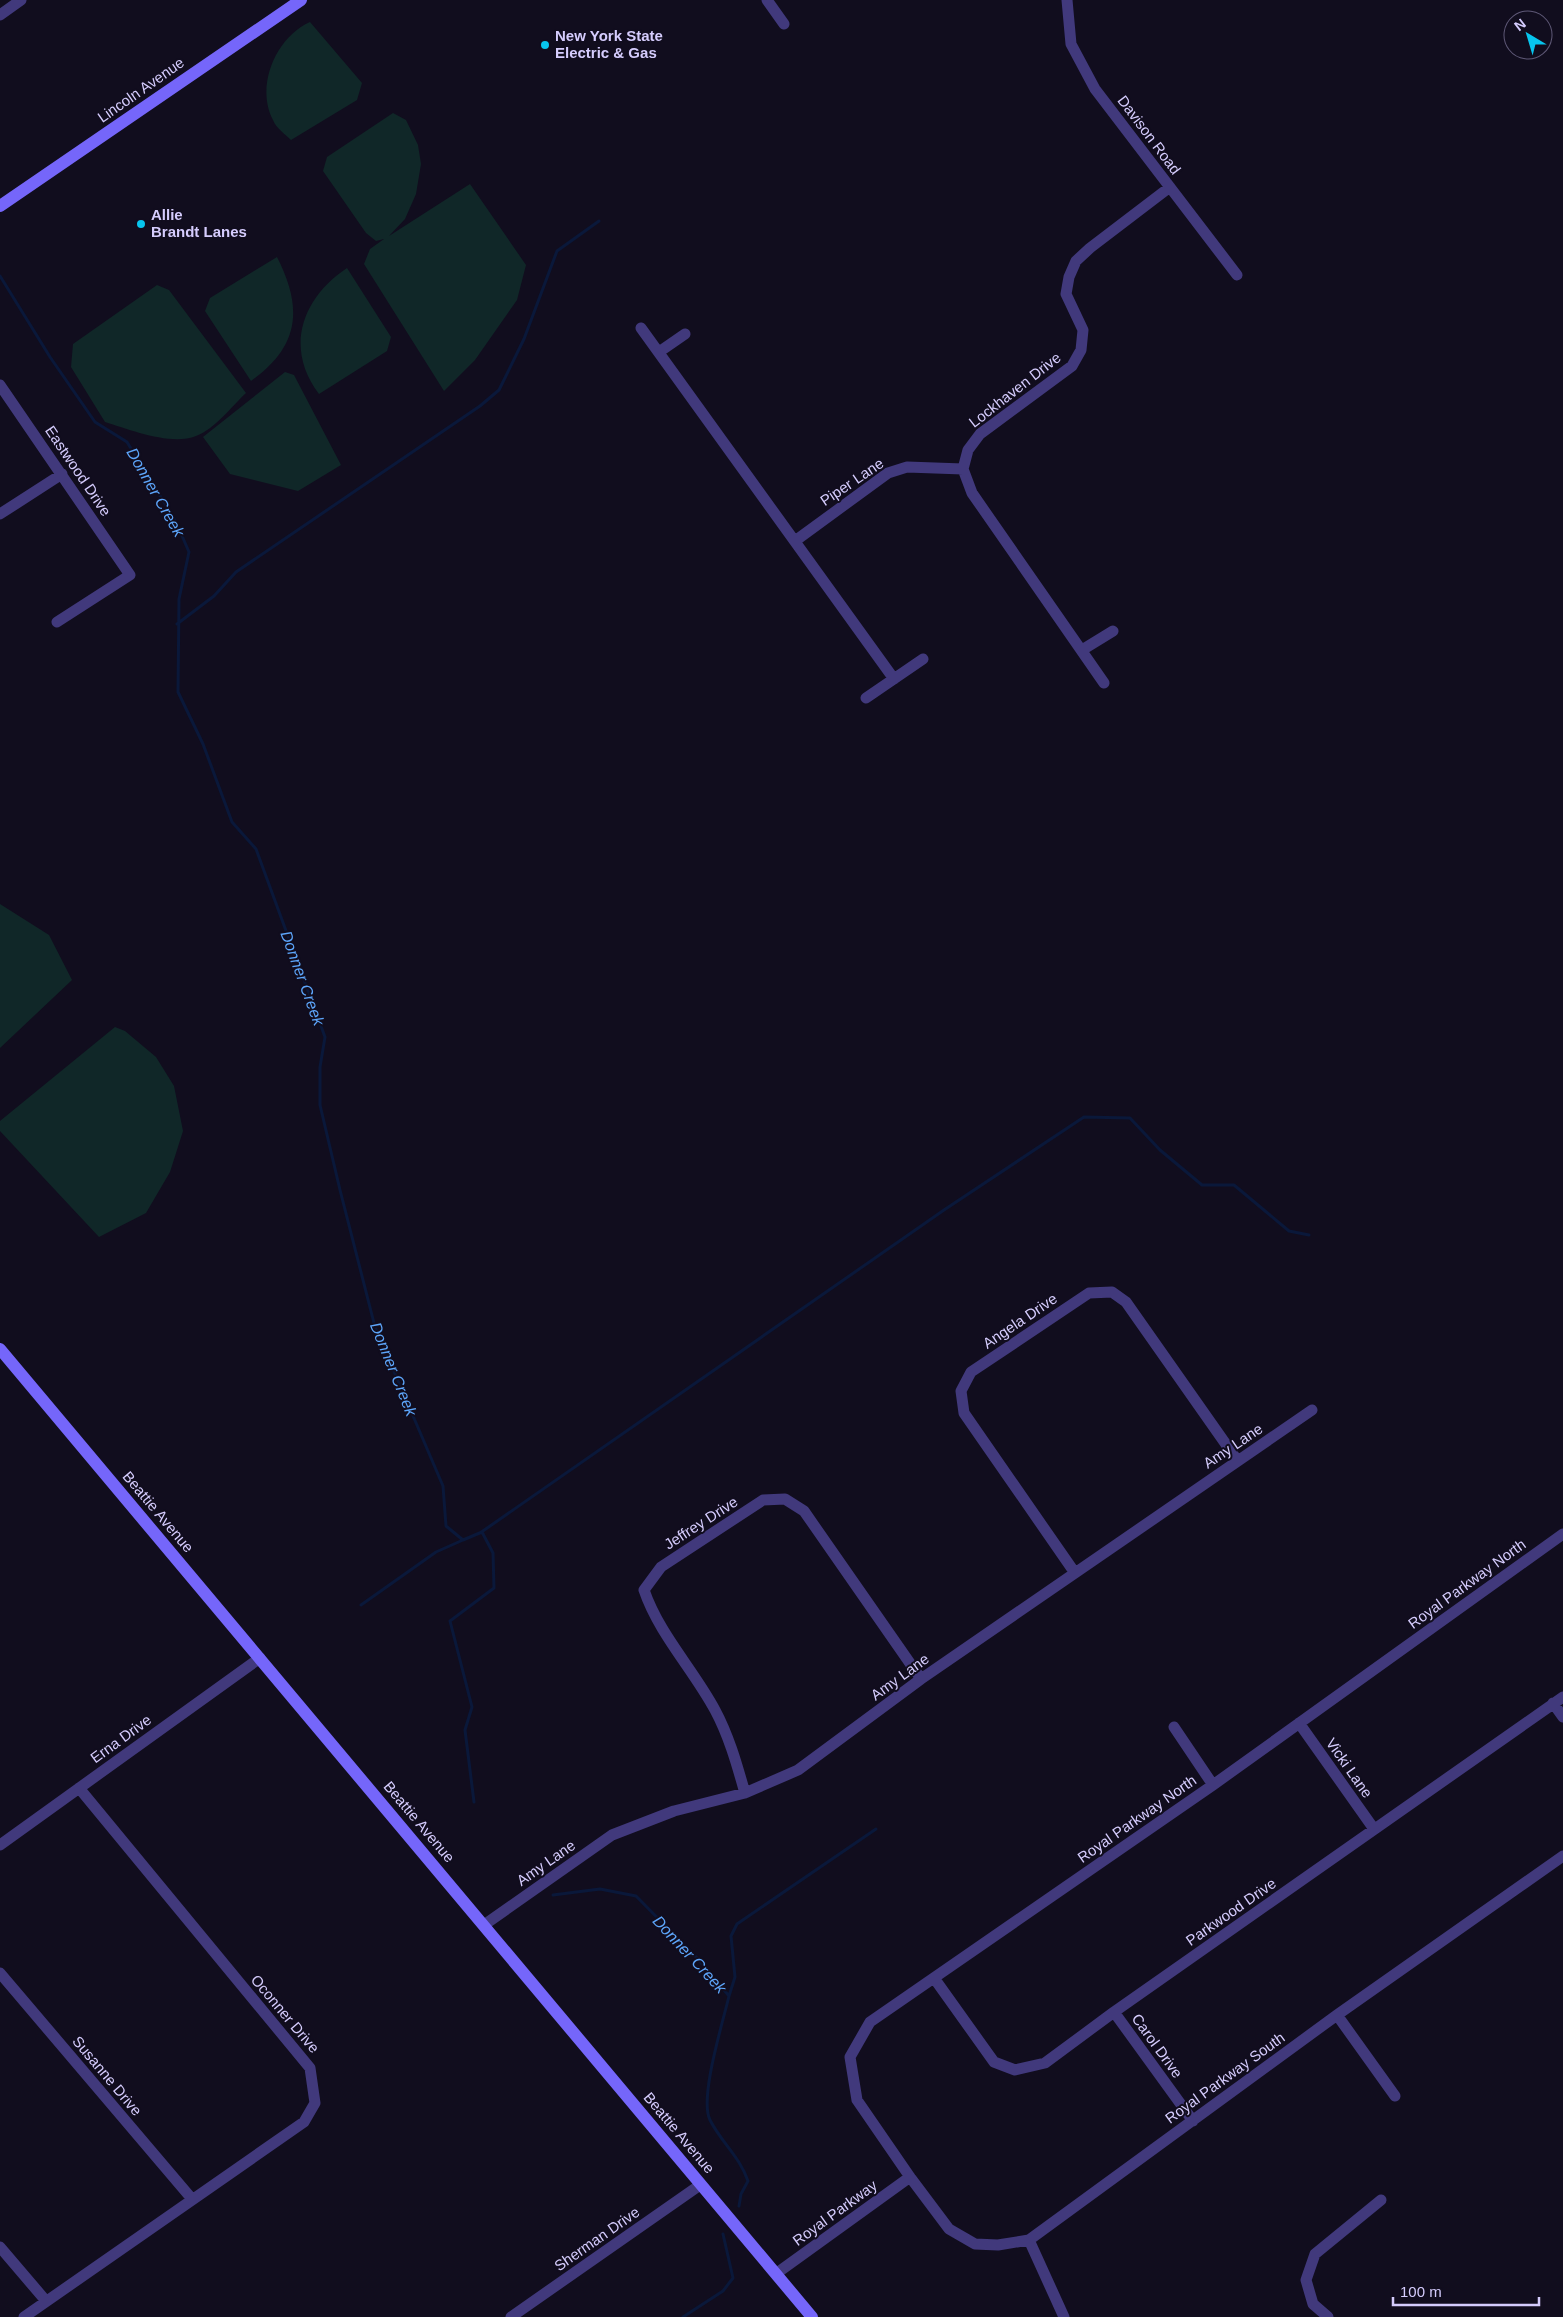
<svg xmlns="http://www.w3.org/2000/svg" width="1563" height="2317" viewBox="0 0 1563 2317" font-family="Arial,sans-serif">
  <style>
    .pitch { fill: #102728 }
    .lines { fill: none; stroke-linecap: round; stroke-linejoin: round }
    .stream { stroke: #0a183a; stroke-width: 3 }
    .street { stroke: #41397c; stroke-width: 11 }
    .secondary { stroke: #7566fa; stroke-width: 12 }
    .poi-dot { fill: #07c5ee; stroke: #110d1e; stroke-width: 2 }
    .labels { text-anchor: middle; stroke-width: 4; stroke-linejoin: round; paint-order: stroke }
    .poi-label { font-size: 15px; font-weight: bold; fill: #d5ccfd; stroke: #110d1e; text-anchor: start }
    .street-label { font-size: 15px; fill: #d5ccfd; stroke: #110d1e }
    .water-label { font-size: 16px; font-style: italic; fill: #5da5fa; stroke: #110d1e }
  </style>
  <rect width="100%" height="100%" fill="#110d1e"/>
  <path class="pitch" d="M310,22L362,83L357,100L291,140C285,134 276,128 273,120C255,86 276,37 310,22Z
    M393,113L406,120L418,145L421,164L416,194L405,219L389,236L470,184L526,265L517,300L475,360L444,391L364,264L370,249L384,239L376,241L366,233L323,171L327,157Z
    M277,257C303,308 300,346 251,381L205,311L210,298Z
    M347,268L391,337L387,351L319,394C284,348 302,298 347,268Z
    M157,285L169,290L246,393C232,406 215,429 196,436C171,446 131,430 105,422L71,367L73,344Z
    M285,372L294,375L341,465L298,491L230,474L203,437Z
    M0,904L49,935L72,980L0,1048Z
    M115,1027L125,1031L156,1057L174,1086L183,1131L170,1172L146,1213L99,1237L0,1131V1121Z"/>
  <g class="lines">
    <path class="stream" d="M0,276L50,357L95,422L127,442L176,522L189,552L179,599L178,692L203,744L232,822L256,849L325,1037L320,1067V1105L340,1190L375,1327L443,1486L446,1526L463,1540L482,1532L493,1553L494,1588L450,1621L472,1707L465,1730L474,1802
      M177,624L214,596L236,572L480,406L499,390L524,339L557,251L599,221
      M480,1533L944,1210L1084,1117L1130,1118L1160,1150L1202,1185H1234L1289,1231L1309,1235
      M361,1605L436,1552L463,1540
      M553,1895L600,1889L636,1896L697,1958L729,1996C723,2022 699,2098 710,2120C721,2142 740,2157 748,2181L741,2194L739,2206
      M729,1996L735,1977L731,1936L737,1924L876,1829
      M683,2317L723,2291L733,2278L723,2234"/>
    <path class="street" d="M767,0L784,24
      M1067,0L1071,44L1095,89L1237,275
      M0,15L21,0
      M641,328L894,679
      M659,352L685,334
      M0,385L130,575L57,622
      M0,514L62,474
      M795,541L888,473L907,467L963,469
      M1082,650L1113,631
      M1104,683L972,493L963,469L968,450L980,434L1072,366L1081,350L1083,330L1066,294L1069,277L1076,261L1090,248L1170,187
      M866,698L923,659
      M1563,1534L1213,1785L870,2022L850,2057L857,2100L910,2177L949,2229L975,2244L998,2245L1029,2240L1337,2015L1563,1856
      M1075,1573L964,1413L961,1391L971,1372L1089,1293L1112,1292L1126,1302L1237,1460
      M1553,1703L1563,1717
      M1299,1723L1374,1829
      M1174,1727L1213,1785
      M745,1793C737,1765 729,1736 715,1710C693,1669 659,1634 644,1590L661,1567L763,1500L785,1499L804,1511L921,1679
      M0,1845L260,1658
      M484,1925L612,1835L674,1811L745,1793L798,1770L921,1679L1312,1410
      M0,1973L192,2199
      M934,1978L994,2062L1015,2070L1045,2063L1114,2012L1563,1697
      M1114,2012L1193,2121
      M1337,2015L1395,2096
      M1029,2240L1064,2317
      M0,2247L46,2301
      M777,2273L910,2177
      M24,2317L304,2122L315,2103L310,2068L79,1788
      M511,2317L700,2185
      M1328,2317L1313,2304L1306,2280L1315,2254L1381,2200"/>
    <path class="secondary" d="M0,206L301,0
      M0,1349L812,2317"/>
  </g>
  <g class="poi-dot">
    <circle cx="545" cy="45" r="5"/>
    <circle cx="141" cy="224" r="5"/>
  </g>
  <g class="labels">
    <g class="poi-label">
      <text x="555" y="41">New York State<tspan x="555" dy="17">Electric &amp; Gas</tspan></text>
      <text x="151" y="220">Allie<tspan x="151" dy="17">Brandt Lanes</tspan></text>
    </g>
    <g class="street-label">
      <text transform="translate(141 90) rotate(-35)" y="5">Lincoln Avenue</text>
      <text transform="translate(1149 135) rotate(53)" y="5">Davison Road</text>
      <text transform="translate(1015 390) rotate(-38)" y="5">Lockhaven Drive</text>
      <text transform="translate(78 471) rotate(56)" y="5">Eastwood Drive</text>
      <text transform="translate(852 482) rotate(-34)" y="5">Piper Lane</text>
      <text transform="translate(1020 1321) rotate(-34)" y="5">Angela Drive</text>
      <text transform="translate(1233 1446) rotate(-34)" y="5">Amy Lane</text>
      <text transform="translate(158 1512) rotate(50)" y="5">Beattie Avenue</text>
      <text transform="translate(701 1523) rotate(-33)" y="5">Jeffrey Drive</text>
      <text transform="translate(1467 1584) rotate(-36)" y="5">Royal Parkway North</text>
      <text transform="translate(900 1677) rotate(-36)" y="5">Amy Lane</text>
      <text transform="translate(121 1739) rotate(-36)" y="5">Erna Drive</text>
      <text transform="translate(1349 1768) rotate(55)" y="5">Vicki Lane</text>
      <text transform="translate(1137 1819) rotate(-35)" y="5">Royal Parkway North</text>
      <text transform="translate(419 1822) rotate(50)" y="5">Beattie Avenue</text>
      <text transform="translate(546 1863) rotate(-35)" y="5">Amy Lane</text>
      <text transform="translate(1231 1912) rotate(-35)" y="5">Parkwood Drive</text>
      <text transform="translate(285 2014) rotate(50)" y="5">Oconner Drive</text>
      <text transform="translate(1157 2046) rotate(54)" y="5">Carol Drive</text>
      <text transform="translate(107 2076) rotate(50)" y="5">Susanne Drive</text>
      <text transform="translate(1225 2078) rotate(-36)" y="5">Royal Parkway South</text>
      <text transform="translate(679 2133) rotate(50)" y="5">Beattie Avenue</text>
      <text transform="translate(835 2213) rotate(-36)" y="5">Royal Parkway</text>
      <text transform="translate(597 2239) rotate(-35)" y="5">Sherman Drive</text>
    </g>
    <g class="water-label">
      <text transform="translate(156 492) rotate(60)" y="6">Donner Creek</text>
      <text transform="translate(303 978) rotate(70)" y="6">Donner Creek</text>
      <text transform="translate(394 1369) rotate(68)" y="6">Donner Creek</text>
      <text transform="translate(690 1954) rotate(47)" y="6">Donner Creek</text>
    </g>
  </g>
  <g transform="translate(1528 35) rotate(322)"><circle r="24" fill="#110d1e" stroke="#5f5977"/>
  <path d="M0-4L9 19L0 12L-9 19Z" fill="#07c5ee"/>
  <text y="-8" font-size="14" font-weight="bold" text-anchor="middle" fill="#d5ccfd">N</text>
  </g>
  <path d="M1393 2297v8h146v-8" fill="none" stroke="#d5ccfd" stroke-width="2.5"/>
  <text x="1400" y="2297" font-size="15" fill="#d5ccfd" stroke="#110d1e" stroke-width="4" paint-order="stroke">100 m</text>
</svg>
